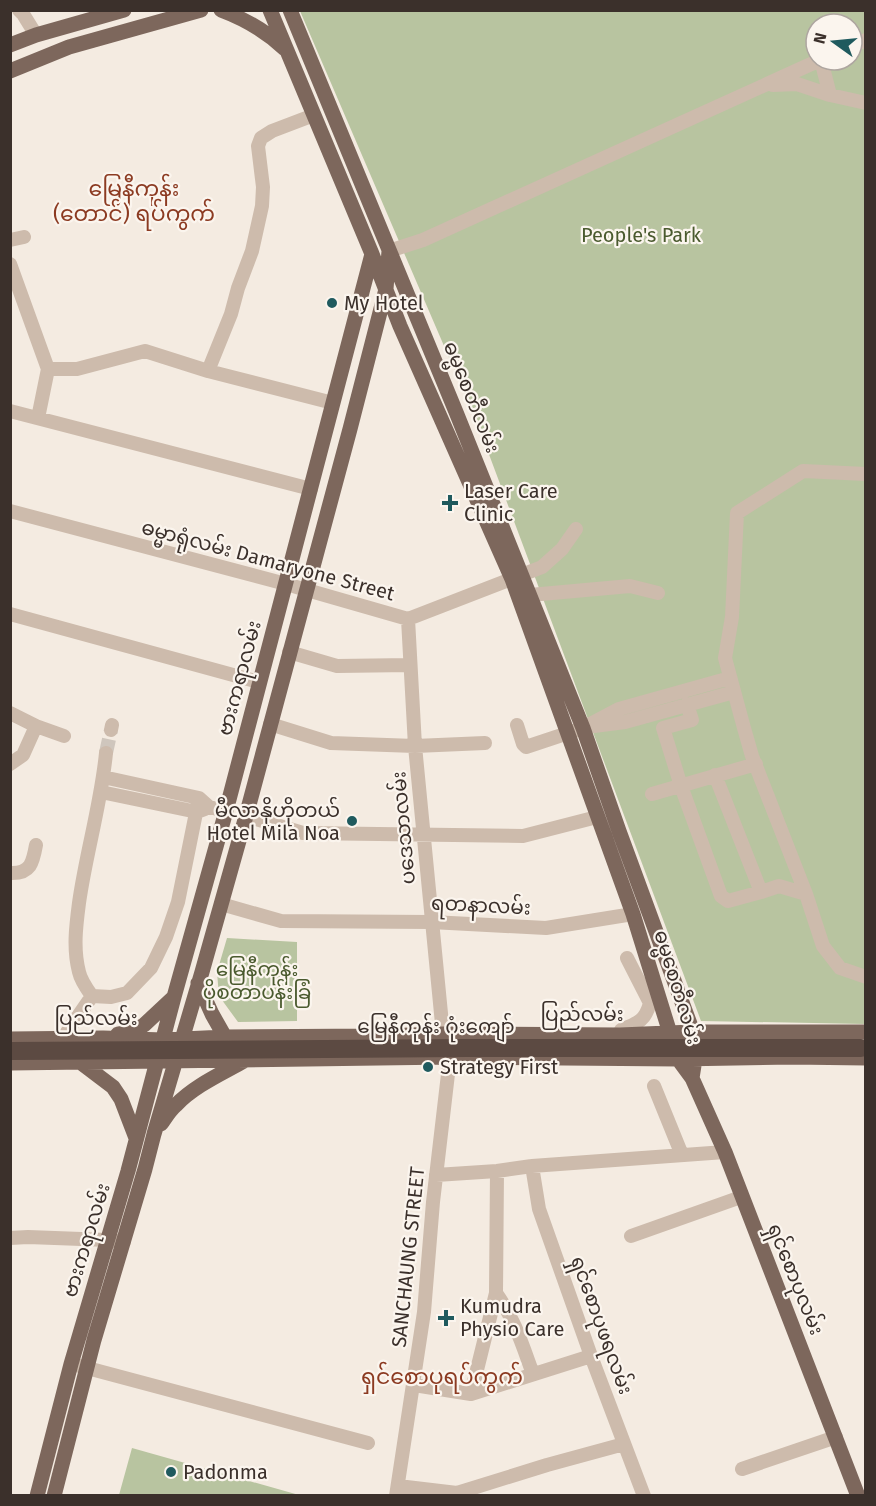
<svg xmlns="http://www.w3.org/2000/svg" width="876" height="1506" viewBox="0 0 876 1506" font-family="'Fira Sans','Noto Sans Myanmar',sans-serif">
  <style>
    .green { fill: #b8c4a0; fill-rule: evenodd }
    .lines { fill: none; stroke-linecap: round; stroke-linejoin: round }
    .minor-tunnel { stroke: #cfc6bd; stroke-width: 14; stroke-dasharray: 14 7; stroke-linecap: butt }
    .minor { stroke: #cdbbac; stroke-width: 14 }
    .major { stroke: #7d675c; stroke-width: 15 }
    .highway-bridge { stroke: #5c4a42; stroke-width: 18 }
    .poi-dot { fill: #1f5a5e; stroke: #fbf5ee; stroke-width: 2 }
    .labels { text-anchor: middle; stroke-width: 4.5; stroke-linejoin: round; paint-order: stroke }
    .park-label { font-size: 20px; fill: #4a5a2e; stroke: #fbf5ee }
    .poi-label { font-size: 20px; fill: #3b302b; stroke: #fbf5ee; text-anchor: start }
    .street-label { font-size: 20px; fill: #3b302b; stroke: #fbf5ee }
    .quarter-label { font-size: 22px; fill: #8c3b22; stroke: #fbf5ee }
  </style>
  <rect width="100%" height="100%" fill="#f4ebe1"/>
  <path class="green" d="M300,11H865V1024L701,1021L478,425ZM816,24H852V60H816Z
    M227,938L297,942V1021L238,1022L219,996L217,972Z
    M132,1448L299,1495H119Z"/>
  <g class="lines">
    <path class="minor-tunnel" d="M106,753L111,730"/>
    <path class="minor" d="M19,10L23,14L36,35
      M852,46L866,40
      M821,60L830,95
      M773,85L797,84L830,95L866,103
      M10,240L24,237
      M389,251L423,240L820,60
      M10,264L48,369
      M208,371L231,314L238,288L252,251L262,206L263,187L258,146L261,138L272,131L314,115
      M10,411L311,489
      M38,418L48,369H77L145,351L208,371L333,403
      M866,474L803,471L737,513L732,617L725,658L744,728L752,756L806,894L823,946L840,968L866,977
      M10,511L286,584L408,619L542,567L562,549L576,529
      M530,595L630,586L658,593
      M10,614L259,682
      M408,619L415,746L443,1034
      M289,652L337,666L410,665
      M687,704L692,720L663,728L681,786L721,896L728,901L761,892
      M10,713L36,726
      M270,724L331,743L415,746L485,743
      M517,725L523,744L526,747L583,728L619,709L730,678
      M594,726L625,722L734,692
      M111,730L112,725
      M10,764L23,755L36,726L64,736
      M715,775L761,892L779,886L806,894
      M103,777L199,798L209,807L226,811
      M101,792L197,812L205,809
      M652,794L756,764
      M246,816L303,833L523,836L597,817
      M10,873C31,874 33,862 36,845
      M221,904L281,921L431,922L546,928L633,914
      M92,996C87,989 81,981 79,972C73,949 76,926 79,903C86,853 101,804 106,753
      M92,996L111,997L127,993L151,968L166,937L178,902L199,798
      M620,1035V1033L621,1030C638,1023 645,1021 650,1003L627,958
      M63,1038L92,996
      M654,1086L682,1155
      M532,1166L539,1209L591,1356L644,1496
      M436,1175L497,1171L532,1166L725,1152
      M631,1236L741,1197
      M10,1238L28,1237L108,1240L124,1242
      M496,1293C515,1320 522,1344 533,1374
      M76,1365L368,1443
      M414,1385L471,1394L591,1356
      M471,1394L496,1293L497,1171
      M742,1469L836,1437
      M398,1486L457,1493L547,1465L624,1444
      M396,1496L424,1312L433,1202L450,1057"/>
    <path class="major" d="M221,10C245,19 266,31 285,49
      M270,10L372,254L400,326L512,579L633,914L678,1059L692,1078L725,1152L858,1496
      M290,10L456,412L583,728L619,831L693,1032L695,1059L692,1078
      M10,45L36,35L124,10
      M10,71L69,47L201,10
      M198,983L212,1014L225,1037
      M118,1034L133,1031L144,1025L174,997
      M10,1039L103,1038L163,1040L225,1037L377,1036L443,1034L620,1035L693,1032H866
      M80,1062L113,1087L121,1099L136,1138
      M10,1063L450,1057L678,1059L792,1057L866,1058
      M161,1124C166,1117 170,1110 176,1105C194,1086 221,1074 244,1061
      M37,1496L71,1364L128,1171L174,997L226,811L372,254
      M54,1496L94,1340L145,1169L154,1134L202,972L246,816L350,429L386,289L389,251"/>
    <path class="highway-bridge" d="M10,1051L465,1048H861"/>
  </g>
  <g class="poi-dot">
    <circle cx="332" cy="303" r="6"/>
    <path d="M447 494h6v6h6v6h-6v6h-6v-6h-6v-6h6z"/>
    <circle cx="352" cy="821" r="6"/>
    <circle cx="428" cy="1067" r="6"/>
    <path d="M443 1309h6v6h6v6h-6v6h-6v-6h-6v-6h6z"/>
    <circle cx="171" cy="1472" r="6"/>
  </g>
  <g class="labels">
    <g class="park-label">
      <text x="641" y="242">People's Park</text>
      <text x="257" y="976">မြေနီကုန်း<tspan x="257" dy="23">ပိုစတာပန်းခြံ</tspan></text>
    </g>
    <g class="poi-label">
      <text x="344" y="310">My Hotel</text>
      <text x="464" y="498">Laser Care<tspan x="464" dy="23">Clinic</tspan></text>
      <text x="340" y="817" text-anchor="end">မီလာနိုဟိုတယ်<tspan x="340" dy="23">Hotel Mila Noa</tspan></text>
      <text x="440" y="1074">Strategy First</text>
      <text x="460" y="1313">Kumudra<tspan x="460" dy="23">Physio Care</tspan></text>
      <text x="183" y="1479">Padonma</text>
    </g>
    <g class="street-label">
      <text transform="translate(472 397) rotate(68)" y="7">ဓမ္မစေတီလမ်း</text>
      <text transform="translate(268 560) rotate(15)" y="7">ဓမ္မာရုံလမ်း Damaryone Street</text>
      <text transform="translate(239 678) rotate(-75)" y="7">ဗားကရာလမ်း</text>
      <text transform="translate(403 828) rotate(-95)" y="7">ပဒေသာလမ်း</text>
      <text transform="translate(481 905) rotate(3)" y="7">ရတနာလမ်း</text>
      <text transform="translate(678 987) rotate(73)" y="7">ဓမ္မစေတီလမ်း</text>
      <text x="582" y="1021">ပြည်လမ်း</text>
      <text x="96" y="1025">ပြည်လမ်း</text>
      <text x="436" y="1033">မြေနီကုန်း ဂုံးကျော်</text>
      <text transform="translate(86 1240) rotate(-73)" y="7">ဗားကရာလမ်း</text>
      <text transform="translate(408 1257) rotate(-84)" y="7">SANCHAUNG STREET</text>
      <text transform="translate(796 1279) rotate(68)" y="7">ရှင်စောပုလမ်း</text>
      <text transform="translate(602 1325) rotate(70)" y="7">ရှင်စောပုဖရလမ်း</text>
    </g>
    <g class="quarter-label">
      <text x="134" y="196">မြေနီကုန်း<tspan x="134" dy="25">(တောင်) ရပ်ကွက်</tspan></text>
      <text x="442" y="1384">ရှင်စောပုရပ်ကွက်</text>
    </g>
  </g>
  <rect width="876" height="1506" fill="none" stroke="#3b302b" stroke-width="24"/>
  <g transform="translate(834 42) rotate(285)"><circle r="28" fill="#fbf5ee" stroke="#aea6a0" stroke-width="1.5"/>
  <path d="M0-4.5L10 22L0 15L-10 22Z" fill="#1f5a5e"/>
  <text y="-9" font-size="16" font-weight="bold" text-anchor="middle" fill="#3b302b">N</text>
  </g>
</svg>
